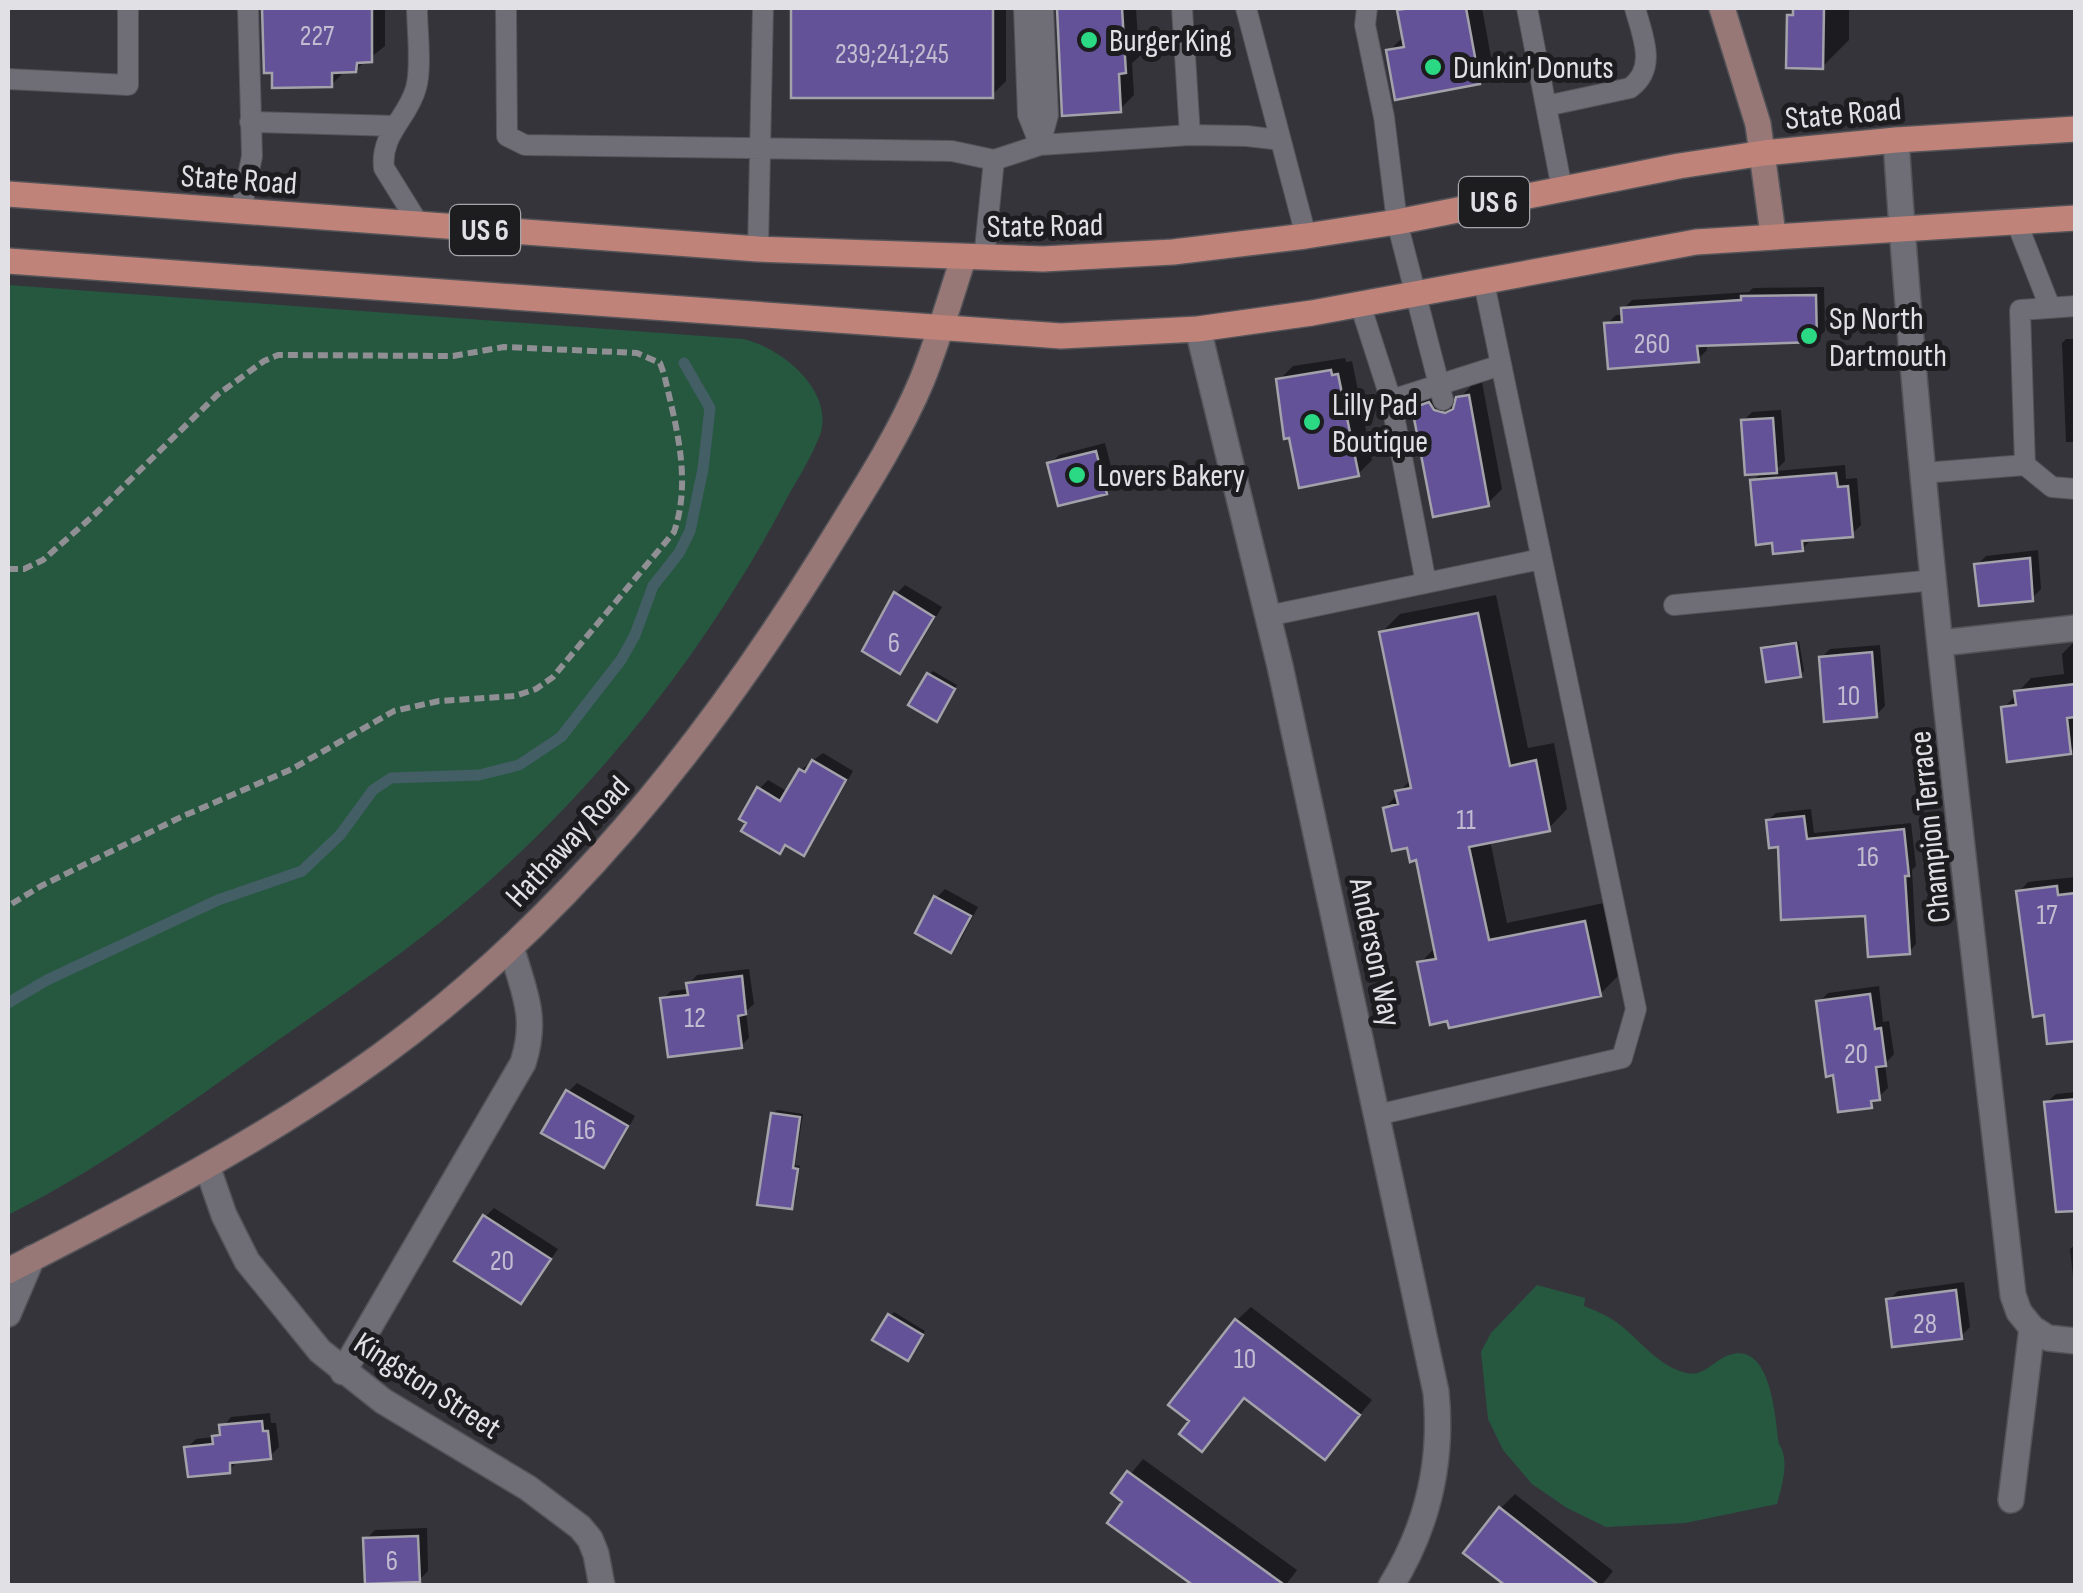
<svg xmlns="http://www.w3.org/2000/svg" width="2083" height="1593" viewBox="0 0 2083 1593" font-family="'Sofia Sans Condensed',sans-serif">
  <style>
    .green { fill: #265840 }
    .shadow { fill: #0007 }
    .lines { fill: none; stroke-linecap: round; stroke-linejoin: round }
    .stream { stroke: #445e65; stroke-width: 11 }
    .building { fill: #635298; stroke: #a3a2aa; stroke-width: 2.5 }
    .lane-casing { stroke: #545358; stroke-width: 22 }
    .street-casing { stroke: #545358; stroke-width: 28 }
    .secondary-casing { stroke: #545358; stroke-width: 28 }
    .primary-casing { stroke: #545358; stroke-width: 28 }
    .path { stroke: #908f94; stroke-width: 6; stroke-dasharray: 10 5; stroke-linecap: butt }
    .lane { stroke: #6f6d75; stroke-width: 20 }
    .street { stroke: #6f6d75; stroke-width: 25 }
    .secondary { stroke: #977877; stroke-width: 25 }
    .primary { stroke: #bf8379; stroke-width: 25 }
    .poi-dot { fill: #2bd884; stroke: #1d1c1f; stroke-width: 4 }
    .labels { text-anchor: middle; stroke-width: 10; stroke-linejoin: round; paint-order: stroke }
    .number-label { font-size: 28px; fill: #c2bcd1 }
    .shield { fill: #1d1c1f; stroke: #a6a5a9; stroke-width: 2.5 }
    .shield-label { font-size: 30px; font-weight: bold; fill: #e1e0e4 }
    .poi-label { font-size: 32px; fill: #e1e0e4; stroke: #1d1c1f; text-anchor: start }
    .street-label { font-size: 32px; fill: #e1e0e4; stroke: #1d1c1f }
  </style>
  <rect width="100%" height="100%" fill="#35343b"/>
  <path class="green" d="M8,285L743,339C781,347 835,391 820,435C812,456 799,477 788,496C707,651 593,795 458,908C392,963 320,1010 250,1060C172,1116 94,1172 8,1215Z
    M1537,1285L1585,1298L1584,1306C1596,1311 1609,1316 1619,1324C1640,1340 1660,1368 1687,1373C1704,1377 1714,1360 1729,1355C1772,1341 1775,1419 1779,1444C1790,1460 1782,1486 1777,1504L1685,1523L1606,1527L1567,1508L1532,1484L1503,1450L1488,1419L1481,1352L1491,1333Z"/>
  <path class="shadow" d="M265,8H385V46L355,70H346L331,85L266,71Z
    M793,8H1006V81L992,95L793,96Z
    M1059,8H1136L1139,57L1132,63L1134,95L1120,109L1064,113Z
    M1403,8H1482L1493,68L1479,82L1389,51L1404,36L1400,11Z
    M1796,8H1849V40L1822,67L1790,16Z
    M1824,287L1825,331L1816,340L1706,343L1707,350L1698,359L1607,324L1616,315H1624L1623,309L1632,300L1749,292L1753,288Z
    M2066,339H2076V442H2066L2062,343Z
    M1345,358L1346,362L1352,361L1372,460L1358,474L1279,380L1293,366Z
    M1482,382L1502,489L1488,503L1415,409L1429,394L1458,400L1473,384Z
    M1781,410L1785,461L1775,471L1845,465L1846,479L1857,478L1861,525L1852,534L1811,540L1802,549L1753,481L1763,471L1743,421L1752,412Z
    M1105,443L1115,482L1106,492L1050,464L1059,455Z
    M2038,550L2041,589L2032,598L1977,565L1986,556Z
    M905,585L942,607L909,662L900,671L896,594Z
    M1496,595L1528,748L1554,743L1567,809L1549,828L1490,840L1507,923L1604,903L1619,975L1600,994L1420,963L1436,947L1418,857L1385,808L1412,778L1381,633L1400,614Z
    M2076,640V746L2070,752L2004,708L2031,678L2064,674L2062,654Z
    M1799,641L1804,671L1800,675L1764,649L1768,645Z
    M1880,645L1885,706L1876,715L1821,658L1830,649Z
    M933,671L957,685L940,715L929,675Z
    M823,753L853,771L812,844L803,853L787,844L780,851L759,789L768,780L788,792L801,770Z
    M1811,809L1814,833L1911,823L1916,866L1912,870L1916,944L1909,952L1868,913L1780,844L1768,820L1776,813Z
    M2076,877V1039L2019,892L2028,882Z
    M945,889L978,907L960,941L951,950L936,898Z
    M749,969L754,1004L746,1011L749,1038L741,1046L663,999L671,991L690,989L689,984L697,975Z
    M1879,986L1883,1022L1889,1021L1894,1054L1885,1064L1888,1088L1870,1105L1819,1002L1828,993Z
    M577,1083L635,1116L613,1156L604,1165L568,1092Z
    M2076,1092V1215L2069,1158L2046,1103L2056,1094Z
    M777,1110L803,1114L795,1165L800,1166L795,1202L792,1206L773,1114Z
    M494,1208L558,1249L521,1301L485,1217Z
    M2076,1244V1294H2075L2070,1249Z
    M1964,1282L1970,1327L1961,1336L1889,1300L1898,1291Z
    M1251,1307L1372,1400L1338,1442L1246,1396L1202,1449L1192,1421L1237,1320Z
    M894,1312L925,1331L911,1354L890,1316Z
    M270,1413L271,1423H276L279,1447L270,1456L238,1461L229,1470L187,1448L196,1439L215,1437L231,1417Z
    M1143,1459L1297,1570L1285,1586H1198L1115,1493Z
    M1515,1494L1613,1571L1601,1586H1510L1501,1508Z
    M427,1528L428,1571L419,1580L366,1539L375,1530Z"/>
  <g class="lines">
    <path class="stream" d="M8,1003L47,980L218,900L302,871L340,835L373,790L391,778L479,775L519,765L561,737L621,660L635,635L653,586L679,553L690,531L703,469L710,408L684,363"/>
  </g>
  <path class="building" d="M262,8H372V62L357,63L356,72L332,73V87L272,88V73H264Z
    M791,8H993V98H791Z
    M1057,8H1122L1126,73L1119,74L1121,112L1062,116Z
    M1411,8H1466L1480,84L1395,100L1386,50L1404,47L1397,10Z
    M1793,8H1824L1823,69L1786,68L1787,15H1793Z
    M1816,295L1817,342L1697,346L1699,362L1608,369L1604,323L1622,322L1621,308L1741,300V296Z
    M1331,370L1332,375L1338,374L1359,476L1299,488L1289,438L1284,439L1276,379Z
    M1469,395L1489,506L1433,517L1412,408L1429,402L1434,410L1445,413L1453,409L1456,397Z
    M1773,418L1777,473L1745,475L1741,420Z
    M1096,451L1107,494L1058,506L1047,463Z
    M1836,473L1838,487L1848,486L1853,537L1802,541L1803,551L1773,554L1772,543L1756,545L1750,480Z
    M2030,558L2033,601L1979,606L1974,564Z
    M894,592L934,617L900,674L862,651Z
    M1478,613L1510,766L1536,760L1550,831L1469,847L1489,940L1585,921L1601,996L1449,1028L1447,1021L1430,1025L1417,962L1436,959L1416,860L1410,862L1407,848L1392,851L1383,808L1398,804L1395,791L1411,788L1379,632Z
    M1796,643L1801,677L1766,682L1761,648Z
    M1872,652L1877,717L1824,722L1819,657Z
    M927,673L955,689L937,722L908,705Z
    M2076,684V717L2067,718L2071,754L2007,762L2001,707L2016,705L2014,691Z
    M812,760L846,780L804,856L785,845L780,854L741,831L746,823L739,819L757,787L780,801L799,769L805,772Z
    M1804,816L1807,839L1904,829L1909,876H1905L1910,954L1868,957L1865,916L1781,920L1778,847L1769,848L1766,820Z
    M2057,886L2058,895L2076,893V1041L2047,1044L2044,1015L2033,1017L2016,891Z
    M934,896L971,916L951,953L915,933Z
    M742,976L746,1014L738,1016L742,1048L668,1057L660,998L688,995L686,983Z
    M1870,994L1875,1029L1881,1028L1886,1066L1876,1067L1880,1100L1871,1101L1872,1108L1838,1112L1833,1075L1826,1077L1816,1001Z
    M566,1090L628,1126L604,1168L541,1133Z
    M2076,1099V1211L2056,1212L2044,1102Z
    M771,1113L800,1117L793,1168L798,1169L792,1209L757,1205Z
    M483,1215L551,1259L521,1304L454,1261Z
    M1956,1290L1962,1339L1892,1347L1886,1299Z
    M888,1314L923,1335L908,1361L872,1340Z
    M1235,1319L1360,1415L1325,1460L1244,1398L1202,1452L1179,1434L1189,1421L1168,1405Z
    M262,1421L263,1431H268L271,1459L230,1463V1473L188,1477L184,1447L213,1444L212,1436L220,1435L219,1425Z
    M1127,1471L1286,1586H1194L1107,1523L1122,1502L1111,1493Z
    M1499,1507L1600,1586H1506L1463,1553Z
    M418,1536L420,1582L365,1584L363,1538Z"/>
  <g class="lines">
    <g class="lane-casing">
      <path id="lane" d="M417,8C417,30 422,67 416,88C408,118 380,134 384,168L420,226
        M506,8L507,136L525,145L952,151L994,160L1040,145L1190,135L1247,136L1280,140
        M1024,8L1028,115L1040,145
        M1182,8L1190,135
        M1246,8L1306,236
        M1367,8L1365,25L1384,117L1397,222L1443,400
        M1527,8L1562,189
        M8,79L128,85V8
        M1546,106L1630,88C1658,68 1642,35 1635,8
        M250,122L396,126
        M1040,145L1048,115L1043,8
        M241,211L252,156L248,8
        M2016,221L2050,307
        M758,249L763,8
        M984,259L994,160
        M1360,304L1391,400L1426,583
        M1391,400L1501,365
        M2025,465L2052,487L2076,489
        M1923,473L2025,465L2020,310L2076,306
        M1674,605L1935,580
        M1268,616L1541,559
        M1377,1115L1622,1058L1636,1009L1484,283"/>
    </g>
    <g class="street-casing">
      <path id="street" d="M1896,140C1921,526 1970,911 2013,1295L2019,1312L2032,1328L2011,1500
        M1198,329L1280,666L1436,1392C1443,1463 1428,1526 1391,1586
        M1941,643L2076,628
        M207,1166L224,1215L247,1261L320,1351L383,1401L528,1488L580,1527L590,1539L596,1554L602,1586
        M8,1314L32,1258
        M2032,1328L2048,1338L2076,1341
        M343,1372L523,1063C538,1017 524,992 511,947"/>
    </g>
    <g class="secondary-casing">
      <path id="secondary" d="M1722,8L1758,124L1773,234
        M8,1271C135,1206 263,1141 380,1056C562,923 703,748 822,557C857,500 896,442 922,380C938,340 950,299 963,259"/>
    </g>
    <g class="primary-casing">
      <path id="primary" d="M8,194L758,249L1043,259L1173,252L1306,236L1397,222L1679,166L1764,153L1896,140L2076,129
        M8,261L1061,336L1198,329L1312,313L1696,242L2076,218"/>
    </g>
    <path class="path" d="M8,569H24L43,560L94,515L217,395L264,361L278,355L453,356L504,347L637,353L660,363L664,374C676,426 692,480 674,532L553,677L536,689L515,696L439,701L394,711L292,769L181,817L41,886L8,906"/>
    <use href="#lane" class="lane"/>
    <use href="#street" class="street"/>
    <use href="#secondary" class="secondary"/>
    <use href="#primary" class="primary"/>
  </g>
  <g class="poi-dot">
    <circle cx="1089" cy="40" r="10"/>
    <circle cx="1433" cy="67" r="10"/>
    <circle cx="1809" cy="336" r="10"/>
    <circle cx="1312" cy="422" r="10"/>
    <circle cx="1077" cy="475" r="10"/>
  </g>
  <g class="labels">
    <g class="number-label">
      <text x="317" y="45">227</text>
      <text x="892" y="63">239;241;245</text>
      <text x="1652" y="353">260</text>
      <text x="894" y="652">6</text>
      <text x="1849" y="705">10</text>
      <text x="1466" y="829">11</text>
      <text x="1868" y="866">16</text>
      <text x="2047" y="924">17</text>
      <text x="695" y="1027">12</text>
      <text x="1856" y="1063">20</text>
      <text x="585" y="1139">16</text>
      <text x="502" y="1270">20</text>
      <text x="1925" y="1333">28</text>
      <text x="1245" y="1368">10</text>
      <text x="392" y="1570">6</text>
    </g>
    <g class="shield">
      <rect x="1459" y="177" width="70" height="50" rx="8"/>
      <rect x="450" y="205" width="70" height="50" rx="8"/>
    </g>
    <g class="shield-label">
      <text x="1494" y="212">US 6</text>
      <text x="485" y="240">US 6</text>
    </g>
    <g class="poi-label">
      <text x="1109" y="51">Burger King</text>
      <text x="1453" y="78">Dunkin' Donuts</text>
      <text x="1829" y="329">Sp North<tspan x="1829" dy="37">Dartmouth</tspan></text>
      <text x="1332" y="415">Lilly Pad<tspan x="1332" dy="37">Boutique</tspan></text>
      <text x="1097" y="486">Lovers Bakery</text>
    </g>
    <g class="street-label">
      <text transform="translate(1843 113) rotate(-5)" y="11">State Road</text>
      <text transform="translate(239 179) rotate(4)" y="11">State Road</text>
      <text transform="translate(1045 225) rotate(-1)" y="11">State Road</text>
      <text transform="translate(1929 827) rotate(-96)" y="11">Champion Terrace</text>
      <text transform="translate(567 841) rotate(-47)" y="11">Hathaway Road</text>
      <text transform="translate(1376 952) rotate(78)" y="11">Anderson Way</text>
      <text transform="translate(428 1385) rotate(33)" y="11">Kingston Street</text>
    </g>
  </g>
  <rect width="2083" height="1593" fill="none" stroke="#e1e0e4" stroke-width="20"/>
</svg>
